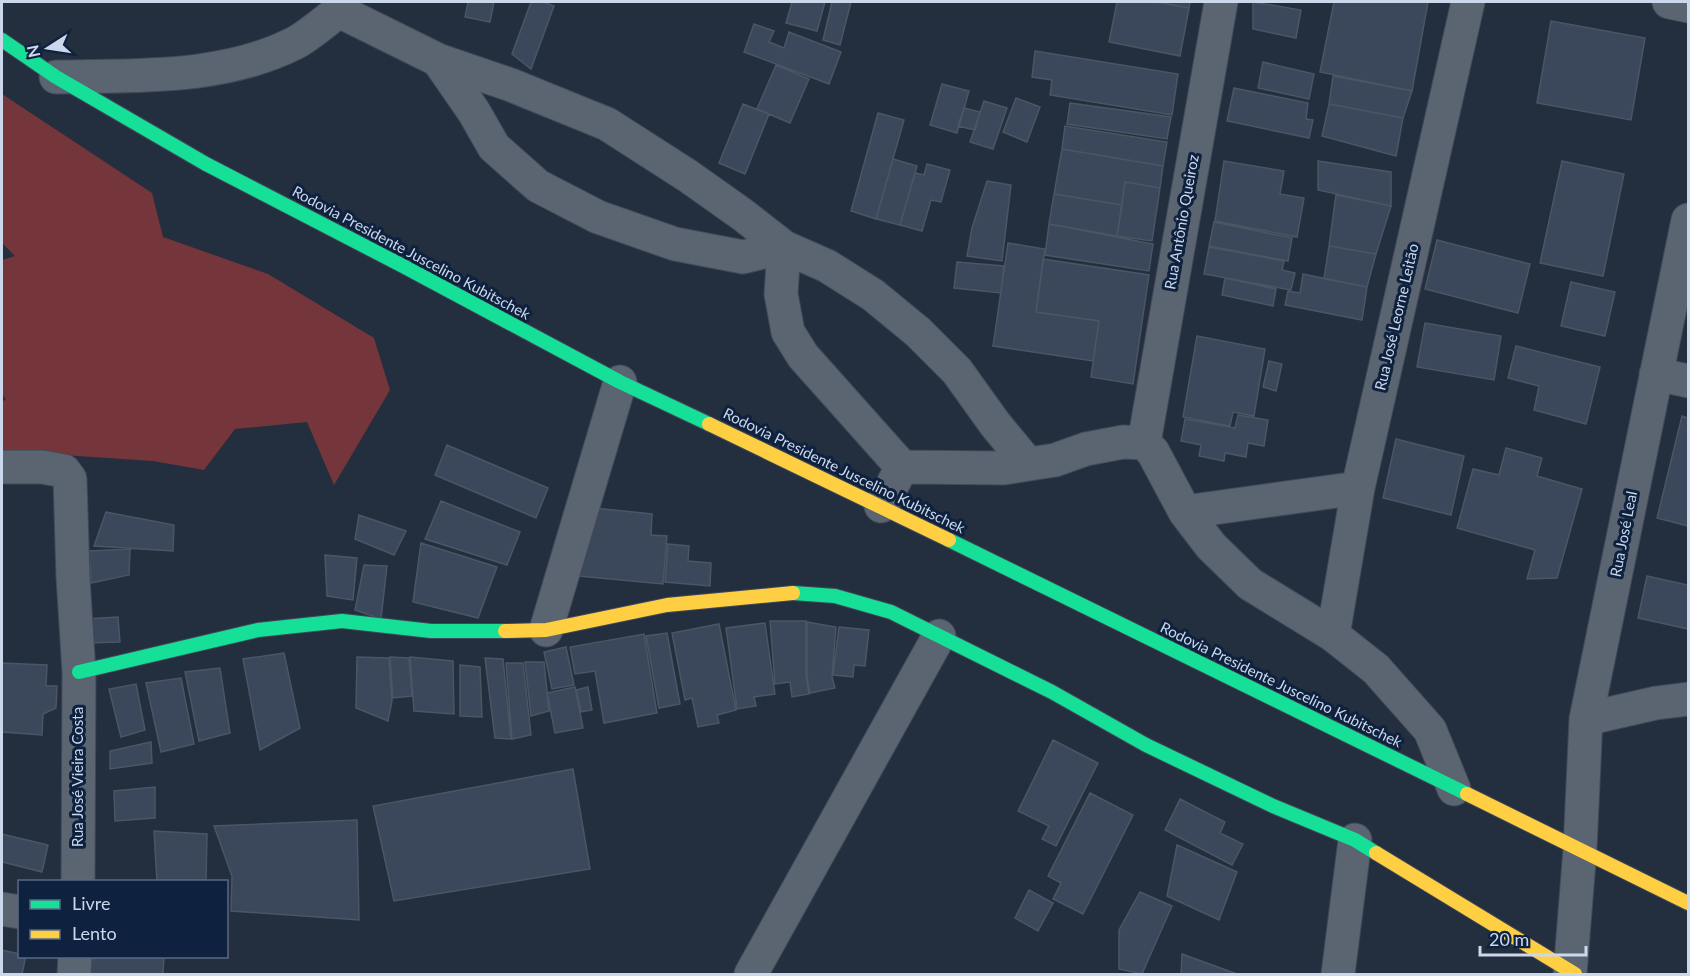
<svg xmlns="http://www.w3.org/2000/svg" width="1690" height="976" viewBox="0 0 1690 976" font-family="Lato,sans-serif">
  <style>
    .green { fill: #74363b }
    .building { fill: #3b485c; stroke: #4c5563; stroke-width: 1.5 }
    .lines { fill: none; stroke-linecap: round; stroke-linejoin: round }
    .street-casing { stroke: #404958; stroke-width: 35 }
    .fast-casing { stroke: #404958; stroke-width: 16 }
    .slow-casing { stroke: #404958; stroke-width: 16 }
    .street { stroke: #5b6471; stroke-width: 33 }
    .fast { stroke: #16e098; stroke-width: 14 }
    .slow { stroke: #ffcf43; stroke-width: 14 }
    .labels { text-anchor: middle; stroke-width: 6; stroke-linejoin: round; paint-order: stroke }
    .street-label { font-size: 15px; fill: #cbd8eb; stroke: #0e213e }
  </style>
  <rect width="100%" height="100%" fill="#232e3e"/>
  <path class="green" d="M2,94L152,193L163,237L268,274L374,338L390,390L334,485L307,422L235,429L204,470L153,461L2,451V402L6,399L2,395V260L15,256L2,243Z"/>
  <path class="building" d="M468,2H494L490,22L465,17Z
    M531,2H543L554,6L531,69L512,54Z
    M792,2H825L817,31L786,23Z
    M832,2H851L840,45L823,40Z
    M1117,2H1156L1189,8L1180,56L1109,42Z
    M1156,2H1190L1189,8Z
    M1253,2L1301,10L1296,38L1253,29Z
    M1334,2H1428L1412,91L1320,72Z
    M1551,21L1645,38L1631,120L1537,103Z
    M754,24L774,31L769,42L784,48L789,32L841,52L829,84L744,52Z
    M1035,51L1178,74L1172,115L1050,95L1052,80L1032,77Z
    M1263,62L1314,74L1309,99L1258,88Z
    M776,65L809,79L790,123L757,109Z
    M1333,76L1412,91L1403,118L1329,104Z
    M942,84L969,91L957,133L930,125Z
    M1234,88L1308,103L1306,119L1313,120L1309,138L1227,121Z
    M1016,98L1040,107L1027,142L1003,132Z
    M984,101L1007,108L993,149L970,142Z
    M1070,103L1171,117L1167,139L1067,124Z
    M743,104L769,114L745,174L719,163Z
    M1329,104L1403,118L1396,156L1322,136Z
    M964,108L980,112L975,130L958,126Z
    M878,113L904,120L876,219L851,211Z
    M1065,126L1167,142L1163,166L1062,149Z
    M1062,149L1163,166L1160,188L1125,182L1122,205L1054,194Z
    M893,159L917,166L900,225L876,219Z
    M1224,161L1284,171L1280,194L1304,198L1297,237L1215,221Z
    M1318,161L1391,172V206L1318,190Z
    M1562,161L1624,174L1603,276L1540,263Z
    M927,164L950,170L941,202L931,200L922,231L900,225L915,173L924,175Z
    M987,181L1011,185L1002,261L967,256L972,228Z
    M1125,182L1160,188L1152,241L1117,236Z
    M1054,194L1122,205L1117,236L1049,224Z
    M1336,195L1391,206L1376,254L1329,246Z
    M1214,222L1292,238L1288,261L1209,246Z
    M1049,224L1153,244L1149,271L1045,255Z
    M1437,240L1530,264L1518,313L1425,289Z
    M1008,243L1045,249L1036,312L1099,321L1093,361L993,346Z
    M1329,246L1376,254L1367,287L1324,279Z
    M1209,247L1284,261L1282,270L1295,273L1291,290L1204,274Z
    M1043,259L1149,275L1133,384L1091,377L1099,321L1036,312Z
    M957,262L1004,266L1001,293L954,288Z
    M1303,274L1367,287L1362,320L1285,305L1288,291L1300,293Z
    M1225,278L1276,289L1273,306L1222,295Z
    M1571,282L1615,292L1605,336L1561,326Z
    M1425,323L1501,336L1494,380L1417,367Z
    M1197,336L1265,349L1254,416L1233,412L1230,426L1183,417Z
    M1516,346L1600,367L1586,424L1534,410L1539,386L1508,378Z
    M1269,361L1282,364L1276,391L1263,387Z
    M1238,415L1268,420L1264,446L1248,443L1246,457L1225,453L1224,461L1199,456L1201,445L1181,441L1185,419L1235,428Z
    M1682,416L1688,418V526L1657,518Z
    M1396,439L1464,456L1451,515L1383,498Z
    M447,445L548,488L536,518L435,475Z
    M1506,448L1542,458L1537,476L1582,489L1557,578L1527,579L1535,550L1457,528L1473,469L1499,475Z
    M441,501L520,532L507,565L425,539Z
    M585,507L652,514L651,535L667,536L663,584L579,576Z
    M106,512L174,525L173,551L94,546Z
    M359,515L406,531L394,555L355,539Z
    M421,543L497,567L478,618L413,602Z
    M668,544L689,546L688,561L711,563L710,586L665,582Z
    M130,549L129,575L91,583L89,551Z
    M325,555L357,558L353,600L327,596Z
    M364,565L387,566L381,619L355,610Z
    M1647,576L1688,585V629L1638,618Z
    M118,617L120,642L86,643L84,619Z
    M770,621H806V676L809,694L792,697L790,682L775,684Z
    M807,622L836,627L832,677L835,688L810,693L807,677Z
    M765,623L775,694L754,697L756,706L737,709L726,628Z
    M719,624L736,710L717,715L719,723L698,727L692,698L685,700L672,633Z
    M839,627L869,630L865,666L854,665L853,677L833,675Z
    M667,633L680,704L659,708L646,636Z
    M644,634L657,713L604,723L595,671L575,674L570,647Z
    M566,647L574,685L552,689L544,652Z
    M284,653L300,728L260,750L243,659Z
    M357,657L389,658L392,701L388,721L356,708Z
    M390,657L409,658L412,696L393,698Z
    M410,657L453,661L454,714L414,711Z
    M485,658L503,659L511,739L495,738Z
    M525,662H544L549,711L531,716Z
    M2,663L47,665L46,686H57L56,708L43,714L42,735L2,732Z
    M506,663H523L531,735L512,739Z
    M460,665L480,667L482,717L460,716Z
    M220,668L230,733L199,741L185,672Z
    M181,678L194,744L161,752L146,683Z
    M136,684L145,730L121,737L109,689Z
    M575,687L583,728L555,733L547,693Z
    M588,687L592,710L581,712L576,690Z
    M1053,740L1098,763L1056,846L1042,839L1049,826L1018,811Z
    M151,742L152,763L110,769V751Z
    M573,769L590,869L394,901L373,806Z
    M155,787V818L115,821L114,791Z
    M1090,793L1133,815L1083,914L1053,899L1061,883L1048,876Z
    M1180,799L1225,822L1220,833L1243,844L1232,865L1165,830Z
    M357,820L359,920L231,911L232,876L214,826Z
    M154,831L207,834L206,882H157Z
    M2,834L48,845L42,872L2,862Z
    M1177,845L1237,872L1219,920L1167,896Z
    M1029,890L1053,903L1038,931L1015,918Z
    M1140,892L1172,906L1142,974L1119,969V930Z
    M2,950L20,954V956H26L22,974H2Z
    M1182,954L1237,974H1181Z
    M111,956H164L163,974H87L85,960Z"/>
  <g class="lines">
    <g class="street-casing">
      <path id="street" d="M1669,2L1688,6
        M339,11L438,60L511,85L607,124L688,176L743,215L784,247L827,266L873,295L918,332L957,371L995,424L1028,464
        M438,60L474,112L494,147L538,186L598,217L675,244L743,257L784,247L781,294L788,332L803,356L902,467
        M56,77C136,75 222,80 295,43C310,35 325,21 339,11
        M1656,374L1688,381
        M1144,443L1221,2
        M2,467H42L64,471L70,479L73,578L79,672L78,882
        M881,506L902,467L1004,468L1055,460L1086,449L1123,442L1144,443L1153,452L1185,512L1211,546L1250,584L1333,635L1376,669L1430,730L1454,789
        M1185,512L1358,488
        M546,630L620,382
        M1333,635L1358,488L1468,2
        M1586,719L1656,703L1688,699
        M2,909L20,912
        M74,974L75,956
        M751,974L939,636
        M1338,974L1355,840
        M1570,974L1580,849L1586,719L1688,220"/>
    </g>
    <g class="fast-casing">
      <path id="fast" d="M2,40L56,77L206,164L403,266L620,382L709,424
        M949,540L1467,794
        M793,593L835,596L891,612L1052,692L1146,745L1273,806L1355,840L1376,853
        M79,672L258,630L342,621L431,631H505"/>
    </g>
    <g class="slow-casing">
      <path id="slow" d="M709,424L949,540
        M505,631L546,630L667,605L793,593
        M1467,794L1688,903
        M1376,853L1575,974"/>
    </g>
    <use href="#street" class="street"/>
    <use href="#fast" class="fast"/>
    <use href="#slow" class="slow"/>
  </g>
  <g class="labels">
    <g class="street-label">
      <text transform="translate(1182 222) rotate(-80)" y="5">Rua Antônio Queiroz</text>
      <text transform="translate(411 253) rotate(28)" y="5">Rodovia Presidente Juscelino Kubitschek</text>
      <text transform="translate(1397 317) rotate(-77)" y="5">Rua José Leorne Leitão</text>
      <text transform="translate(844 471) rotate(26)" y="5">Rodovia Presidente Juscelino Kubitschek</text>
      <text transform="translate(1624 534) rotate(-79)" y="5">Rua José Leal</text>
      <text transform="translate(1281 685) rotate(26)" y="5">Rodovia Presidente Juscelino Kubitschek</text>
      <text transform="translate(78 777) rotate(-90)" y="5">Rua José Vieira Costa</text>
    </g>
  </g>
  <rect width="1690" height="976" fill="none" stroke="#cbd8eb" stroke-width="6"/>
  <rect x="18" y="880" width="210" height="78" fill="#0e213e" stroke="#5a6a83" stroke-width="1.5"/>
  <rect x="30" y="900" width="30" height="9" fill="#16e098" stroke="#5a6a83" stroke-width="1.5"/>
  <text x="72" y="910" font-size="18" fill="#cbd8eb">Livre</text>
  <rect x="30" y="930" width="30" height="9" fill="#ffcf43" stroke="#5a6a83" stroke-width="1.5"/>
  <text x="72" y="940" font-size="18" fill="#cbd8eb">Lento</text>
  <g transform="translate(48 48) rotate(258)" stroke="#0e213e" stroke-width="4.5" paint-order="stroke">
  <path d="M0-4.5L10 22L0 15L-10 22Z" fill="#cbd8eb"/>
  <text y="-9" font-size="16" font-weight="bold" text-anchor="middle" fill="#cbd8eb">N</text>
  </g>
  <path d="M1480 946v9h106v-9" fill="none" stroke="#cbd8eb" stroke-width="3"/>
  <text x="1489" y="946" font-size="18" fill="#cbd8eb" stroke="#0e213e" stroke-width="4.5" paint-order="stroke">20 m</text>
</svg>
